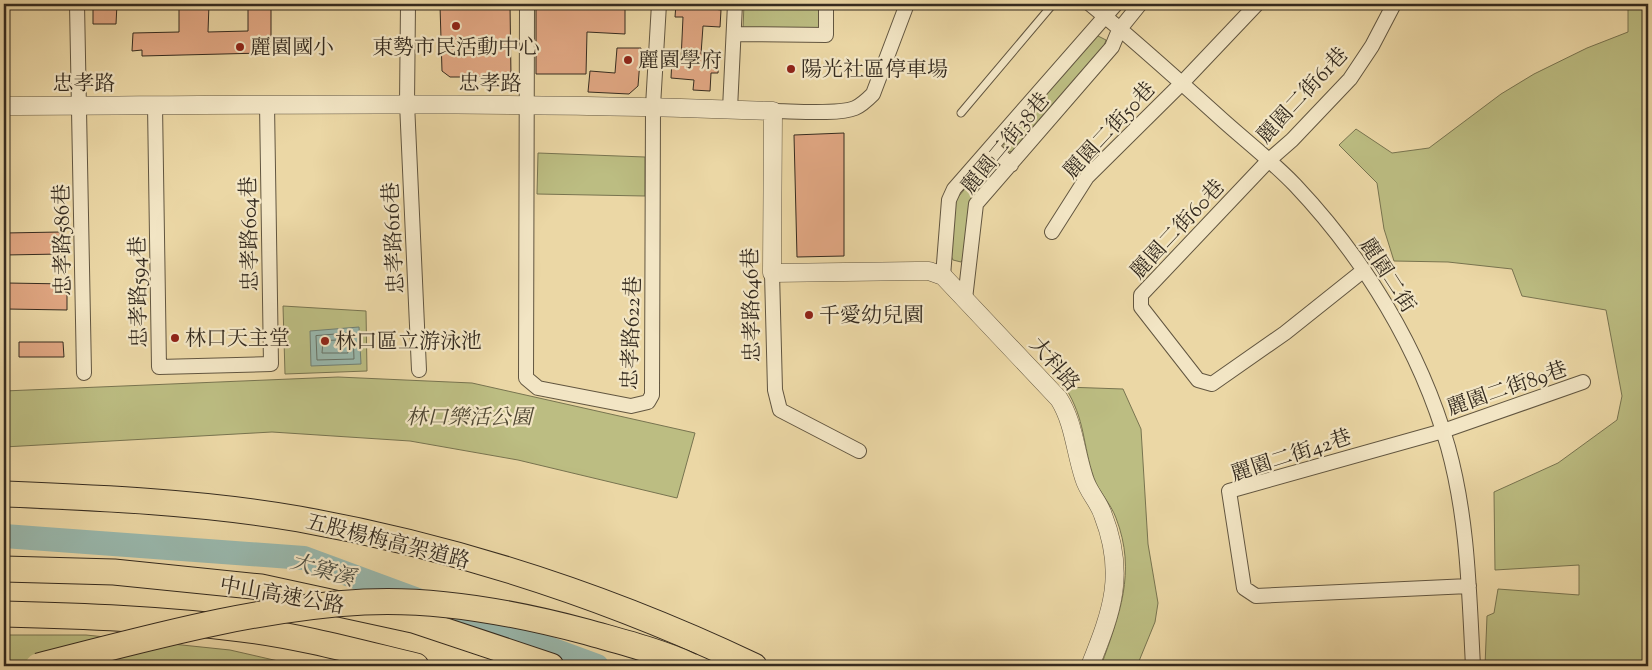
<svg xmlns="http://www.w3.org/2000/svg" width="1652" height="670" viewBox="0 0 1652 670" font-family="'Sorts Mill Goudy','Noto Serif TC',serif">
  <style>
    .green { fill: #bcbd82; stroke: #787450 }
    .water { fill: #99b8ad; stroke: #718074 }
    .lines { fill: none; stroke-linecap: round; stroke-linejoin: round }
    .shore { stroke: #677266; stroke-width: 1 }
    .river { stroke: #99b8ad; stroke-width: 24 }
    .building { fill: #e2a884; stroke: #352b1f }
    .service-casing { stroke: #625640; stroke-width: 9 }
    .minor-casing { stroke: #625640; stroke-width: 16 }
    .tertiary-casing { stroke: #625640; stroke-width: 19 }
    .motorway-casing { stroke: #352b1f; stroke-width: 27 }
    .service { stroke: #f2e5c4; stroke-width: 7 }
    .minor { stroke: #f2e5c4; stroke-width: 14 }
    .tertiary { stroke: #f2e5c4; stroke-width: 18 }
    .motorway { stroke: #ebd7a5; stroke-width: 25 }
    .motorway-bridge-casing { stroke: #352b1f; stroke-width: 27; stroke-linecap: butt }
    .motorway-bridge { stroke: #ebd7a5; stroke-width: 25 }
    .poi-dot { fill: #8f2418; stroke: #f2e5c4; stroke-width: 2 }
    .labels { text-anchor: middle; stroke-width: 4.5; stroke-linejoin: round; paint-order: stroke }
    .poi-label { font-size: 21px; fill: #352b1f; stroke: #f2e5c4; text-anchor: start }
    .street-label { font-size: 21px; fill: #352b1f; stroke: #f2e5c4 }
    .park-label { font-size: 21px; font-style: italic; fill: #504833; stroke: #f2e5c4 }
    .water-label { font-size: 22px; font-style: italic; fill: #4e4e42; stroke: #f2e5c4 }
  </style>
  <rect width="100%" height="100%" fill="#ebd7a5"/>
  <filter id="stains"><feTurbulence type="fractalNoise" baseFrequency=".004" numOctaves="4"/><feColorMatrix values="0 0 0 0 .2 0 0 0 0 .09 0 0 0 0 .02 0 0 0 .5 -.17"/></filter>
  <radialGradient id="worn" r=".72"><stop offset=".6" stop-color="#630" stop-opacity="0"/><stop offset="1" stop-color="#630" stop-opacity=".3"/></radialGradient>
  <path class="green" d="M744,4H819V31L743,29Z
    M1628,4H1648V666H1485L1487,616L1494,613L1498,589L1579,595V565L1495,570L1494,492L1558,463L1617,420L1622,396L1606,310L1522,296L1512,269L1448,262L1394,261L1384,229L1377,183L1339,145L1356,129L1392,153L1429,148L1501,94L1534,74L1587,48L1628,32Z
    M1096,35L1106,40L1104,46L1013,152L1007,151L1004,147V141Z
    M538,153L645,157V196L537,194Z
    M988,161L997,165L996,173L970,203L965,256L961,262L953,260L950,254L954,202Z
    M283,306L366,311L367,371L285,374Z
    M338,377L472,383L695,433L677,498L518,460L410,441L272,432L4,447V391Z
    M1065,387L1123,389L1141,429L1148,544L1158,603L1155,622L1137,666H1101C1119,616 1137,572 1116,518C1111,504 1099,492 1094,478C1082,443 1086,421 1065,387Z
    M4,635H86L230,650L300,666H4Z"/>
  <path class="water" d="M359,327L361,364L311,366L310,331Z"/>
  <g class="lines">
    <path class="shore" d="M353,333L354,359L317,360L316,336Z
      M347,340L348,353H322L323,341Z"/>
    <path class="river" d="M4,536L304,558L597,666"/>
  </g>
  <path class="building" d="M93,4H117L116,24H93Z
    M179,4H209L208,32L248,31V4H271V47L263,48V53L142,56V50L132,51L133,33L179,32Z
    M536,4H625V34L587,32L586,74H536Z
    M676,4H714V9L721,10L720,27L703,26L701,54L719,55L718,73H711L710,91L693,90L694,80L671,78L672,59L681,60L683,17H675Z
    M510,5L511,77H450L442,71L440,6Z
    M617,48H641L638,86L629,94L588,92L590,71L615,73Z
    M844,133V256L797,257L794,135Z
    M60,232L61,254L5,255V233Z
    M7,283L67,284V310L7,309Z
    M19,342H63L64,357H19Z"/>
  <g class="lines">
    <g class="service-casing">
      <path id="service" d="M961,113L1053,4"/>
    </g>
    <g class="minor-casing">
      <path id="minor" d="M77,4L84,373
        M408,4L407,103L419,370
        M527,4L526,378L538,388L631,406L648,402L652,395L653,106L659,4
        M1090,4C1133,39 1175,77 1217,115C1242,138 1271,160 1295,185C1364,258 1420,349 1448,447C1468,519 1469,592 1473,666
        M734,34L826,35V4
        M155,105L159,367L271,364L267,104
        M730,109L735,4
        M773,111C792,111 839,115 855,108C862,105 867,100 873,94L907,4
        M992,147L1011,165
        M1052,232L1087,177L1182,83L1257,4
        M1364,270L1285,333L1212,384L1198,380L1141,307V295L1268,161L1292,140L1350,79L1372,46L1394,4
        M772,273L775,390L780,410L859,451
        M943,276L949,200L954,189L1116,4
        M965,299L976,204L1112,47L1119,30L1140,4
        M1469,586L1256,596L1244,588L1229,491L1443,431L1583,382"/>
    </g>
    <g class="tertiary-casing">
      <path id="tertiary" d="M4,106C260,105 517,101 773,111L772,273L917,271H929L943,276L1059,399C1074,423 1075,451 1084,478C1088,492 1099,502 1103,515C1126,574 1112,611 1090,666"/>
    </g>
    <g class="motorway-casing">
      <path id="motorway" d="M4,494C102,498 202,502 299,519C455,547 611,598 754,666
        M4,569L114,572L261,587L413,620L551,666
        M4,614C83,616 163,619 242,629C300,636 358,652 416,666"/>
    </g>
    <use href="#service" class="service"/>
    <use href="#minor" class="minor"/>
    <use href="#tertiary" class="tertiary"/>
    <use href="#motorway" class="motorway"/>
    <g class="motorway-bridge-casing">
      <path id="motorway-bridge" d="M38,666C145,639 253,608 364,602C438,598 516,613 587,632C622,642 659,651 691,666"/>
    </g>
    <use href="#motorway-bridge" class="motorway-bridge"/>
  </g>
  <g class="poi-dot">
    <circle cx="456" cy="26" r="5"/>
    <circle cx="240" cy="47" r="5"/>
    <circle cx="628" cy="60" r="5"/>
    <circle cx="791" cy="69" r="5"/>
    <circle cx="809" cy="315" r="5"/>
    <circle cx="175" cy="338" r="5"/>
    <circle cx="325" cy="341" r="5"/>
  </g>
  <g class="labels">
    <g class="poi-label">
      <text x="250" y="54">麗園國小</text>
      <text x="456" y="54" text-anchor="middle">東勢市民活動中心</text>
      <text x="638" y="67">麗園學府</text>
      <text x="801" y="76">陽光社區停車場</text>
      <text x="819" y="322">千愛幼兒園</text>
      <text x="185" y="345">林口天主堂</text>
      <text x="335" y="348">林口區立游泳池</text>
    </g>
    <g class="street-label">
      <text x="84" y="90">忠孝路</text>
      <text transform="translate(490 83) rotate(1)" y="7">忠孝路</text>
      <text transform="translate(1302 95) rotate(-47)" y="7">麗園二街61巷</text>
      <text transform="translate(1109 130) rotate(-47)" y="7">麗園二街50巷</text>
      <text transform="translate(1005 143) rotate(-50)" y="7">麗園二街38巷</text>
      <text transform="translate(1177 229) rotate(-47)" y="7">麗園二街60巷</text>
      <text transform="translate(249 234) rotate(-91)" y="7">忠孝路604巷</text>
      <text transform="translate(393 238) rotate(-93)" y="7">忠孝路616巷</text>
      <text transform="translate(62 240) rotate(-91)" y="7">忠孝路586巷</text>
      <text transform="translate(1388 275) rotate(57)" y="7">麗園二街</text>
      <text transform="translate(138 292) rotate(-91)" y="7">忠孝路594巷</text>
      <text transform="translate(751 305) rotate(-91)" y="7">忠孝路646巷</text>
      <text transform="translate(631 333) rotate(-88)" y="7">忠孝路622巷</text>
      <text transform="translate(1055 364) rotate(49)" y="7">大科路</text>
      <text transform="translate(1507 388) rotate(-19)" y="7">麗園二街89巷</text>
      <text transform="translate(1291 455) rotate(-18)" y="7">麗園二街42巷</text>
      <text transform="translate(388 541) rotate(14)" y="7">五股楊梅高架道路</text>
      <text transform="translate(282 595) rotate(10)" y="7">中山高速公路</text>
    </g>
    <g class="park-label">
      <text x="469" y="424">林口樂活公園</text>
    </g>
    <g class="water-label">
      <text transform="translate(323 569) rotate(16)" y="8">大窠溪</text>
    </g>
  </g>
  <rect width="1652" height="670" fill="none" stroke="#ebd7a5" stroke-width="20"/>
  <rect x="5" y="5" width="1642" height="660" fill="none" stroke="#352b1f" stroke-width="2.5"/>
  <rect x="10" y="10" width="1632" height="650" fill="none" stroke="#352b1f"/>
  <rect width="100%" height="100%" filter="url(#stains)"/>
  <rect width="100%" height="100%" fill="url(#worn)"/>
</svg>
